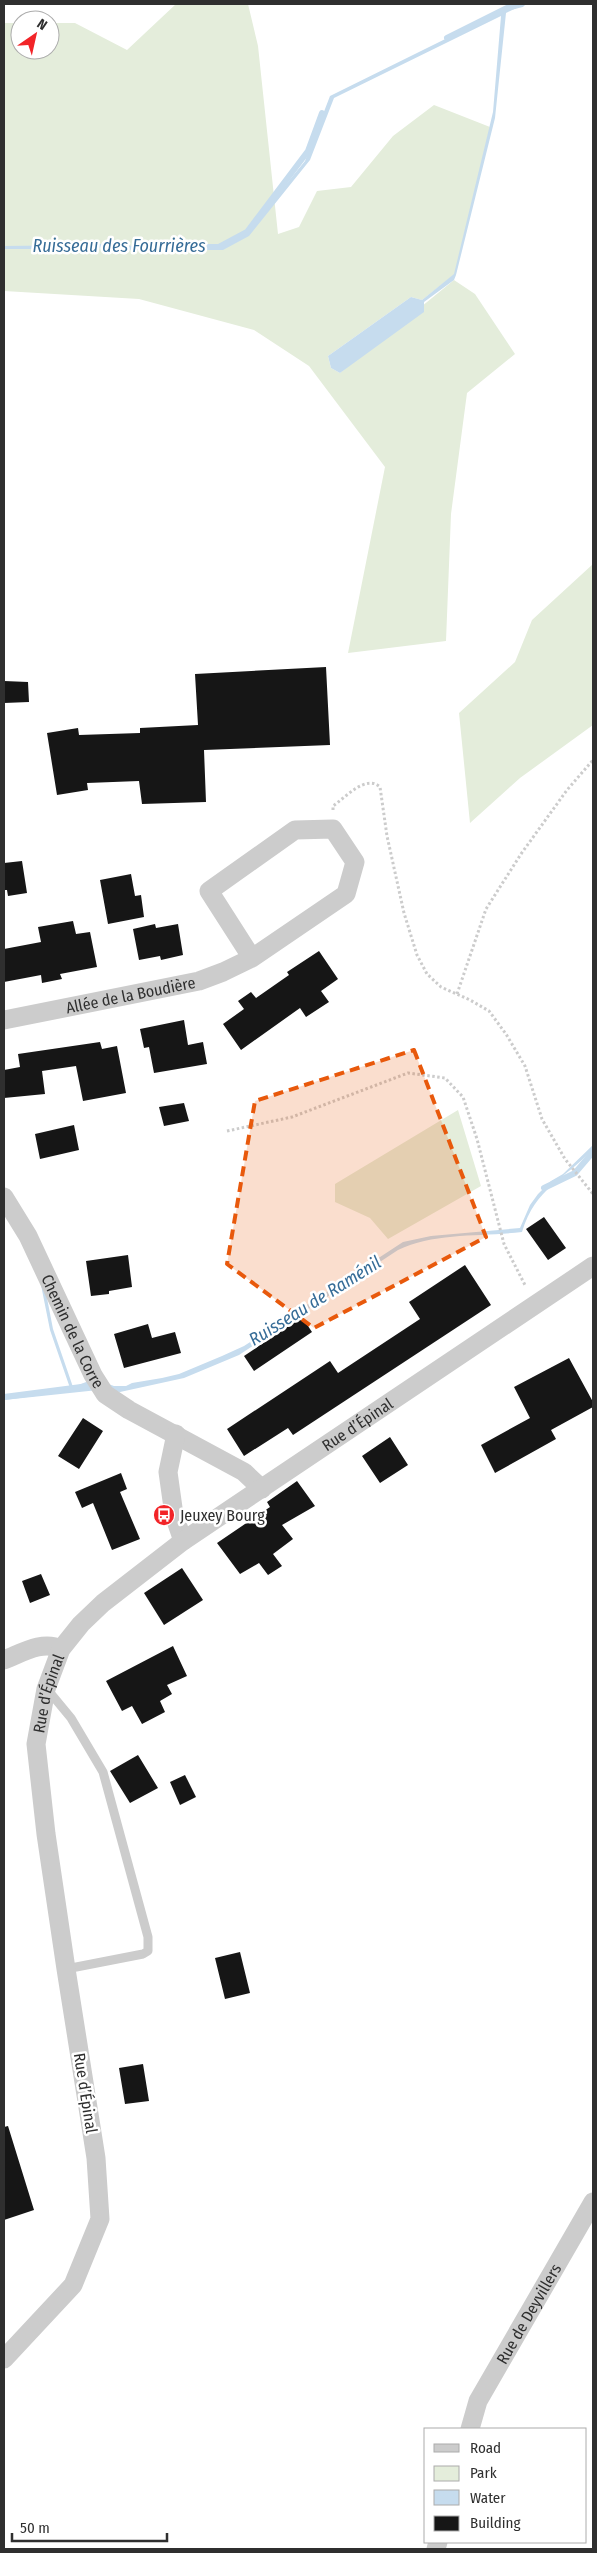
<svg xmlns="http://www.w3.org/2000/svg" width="597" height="2553" viewBox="0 0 597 2553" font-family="'Fira Sans Condensed',sans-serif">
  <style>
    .green { fill: #e4eddb }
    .water { fill: #c6dcee }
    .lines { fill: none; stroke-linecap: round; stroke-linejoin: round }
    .stream { stroke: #c6dcee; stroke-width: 6 }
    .building { fill: #161616 }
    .path { stroke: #ccc; stroke-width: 3; stroke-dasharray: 2.5 2.5; stroke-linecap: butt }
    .lane { stroke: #ccc; stroke-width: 9 }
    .street { stroke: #ccc; stroke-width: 19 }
    .marked { fill: #e8590c; fill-opacity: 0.2; stroke: #e8590c; stroke-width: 4; stroke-dasharray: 10 6; stroke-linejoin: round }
    .labels { text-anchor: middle; stroke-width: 5; stroke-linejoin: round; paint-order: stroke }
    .street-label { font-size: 16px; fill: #2f2f2f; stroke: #fff }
    .poi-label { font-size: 16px; fill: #2f2f2f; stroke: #fff; text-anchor: start }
    .water-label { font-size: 18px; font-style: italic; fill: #366c97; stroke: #fff }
  </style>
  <rect width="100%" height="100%" fill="#fff"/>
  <path class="green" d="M176,4H248L258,46L278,234L299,227L317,191L351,187L393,136L434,105L490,127L455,274L422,300L411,297L328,356L331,368L340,373L454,280L475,294L515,354L467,393L451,514L446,641L348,653L385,467L309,366L254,330L139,299L4,291V23H20V50H50V23H75L127,50Z
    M593,564V725L520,778L470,823L459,713L515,662L532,620Z
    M458,1110L481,1186L388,1239L370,1218L335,1202V1184Z"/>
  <path class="water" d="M516,4H525L506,13L495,118L456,275L454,280L424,302V312L340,373L331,368L328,356L411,297L422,300L454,274L493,112L501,16L334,98L310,160L249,236L223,250H132L108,246L93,249H4V246L91,245L109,243L133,246L219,247L247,232L305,161L330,96Z
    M593,1145V1149C563,1181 536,1187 522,1232C481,1237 435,1232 398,1250L239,1355L184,1378L120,1392L98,1390L4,1400V1397L70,1388L50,1330L36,1260L41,1267L53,1329L73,1387L94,1379L114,1386H126L132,1383L162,1378L179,1374L222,1356L244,1346L403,1242L431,1236L520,1228L530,1205L538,1194L551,1181L563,1174Z"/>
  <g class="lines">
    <path class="stream" d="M447,38L507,8L522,4
      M170,247H219L247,232L308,151L322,113
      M544,1188L575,1173L593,1152
      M4,1397L89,1386"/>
  </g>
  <path class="building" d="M326,667L330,745L204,750L206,802L142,804L139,781L87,783L88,790L57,795L47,733L78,728L79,735L140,733V728L198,725L195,674Z
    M4,681L28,682L29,702L4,703Z
    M22,861L27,893L8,896L7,890H4V863Z
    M131,874L135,896L141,895L144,917L108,924L100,880Z
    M73,921L76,934L90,932L97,967L60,974L62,979L42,983L41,975L4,982V949L41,942L38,927Z
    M155,924L156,928L178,924L183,955L161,960L160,956L139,960L133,929Z
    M319,951L338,979L321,991L329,1002L306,1017L300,1008L241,1050L223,1024L244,1009L238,1001L251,992L256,998L289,975L287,972Z
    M184,1020L188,1045L203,1042L207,1064L154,1073L149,1047L144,1048L140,1029Z
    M100,1042L102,1049L117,1046L126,1093L83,1101L76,1066L42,1071L45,1094L4,1098V1070L20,1067L18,1054Z
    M184,1103L189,1121L164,1126L159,1107Z
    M74,1125L79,1150L40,1159L35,1134Z
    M544,1217L566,1248L548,1260L526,1229Z
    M128,1255L132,1287L109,1291V1294L91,1296L86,1261Z
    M465,1265L491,1305L293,1435L288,1428L244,1456L227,1429L330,1361L338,1373L420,1319L409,1302Z
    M302,1317L312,1332L254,1371L244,1356Z
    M148,1324L152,1338L175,1332L181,1353L124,1368L114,1334Z
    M569,1358L593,1402V1407L551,1430L556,1439L495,1473L481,1445L530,1418L514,1387Z
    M83,1418L103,1431L79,1469L58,1456Z
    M390,1437L408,1465L380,1483L362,1456Z
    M121,1473L127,1489L120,1492L140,1539L112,1550L93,1503L82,1508L75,1492Z
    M297,1481L315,1506L282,1525L293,1539L273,1554L282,1566L268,1575L259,1563L240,1574L217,1543L270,1507L267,1502Z
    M182,1568L203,1600L164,1625L144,1593Z
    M41,1574L50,1595L30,1603L22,1581Z
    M173,1646L187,1676L167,1685L172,1694L160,1701L165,1712L142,1724L132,1706L122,1711L106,1681Z
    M138,1755L158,1788L130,1803L110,1771Z
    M185,1775L196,1797L180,1805L170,1782Z
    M240,1952L250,1993L225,1999L215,1958Z
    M143,2064L149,2101L125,2104L119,2068Z
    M8,2126L34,2210L4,2220V2127Z"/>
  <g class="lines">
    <path class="path" d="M333,810V806C346,797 366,774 380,787L387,836L404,913L417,955L427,974L441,987L470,1000L489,1011L506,1034L525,1066L542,1119L565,1159L593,1194
      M457,994L486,909L521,854L567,790L593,760
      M227,1131L292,1117L408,1073L445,1078L463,1097L477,1139L504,1244L526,1287"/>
    <path class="lane" d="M47,1689L71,1718L103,1772L148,1937V1951L143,1954L66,1969"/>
    <g class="street">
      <path id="s1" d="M4,1020L199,981L223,972L252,958L346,894L355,862L333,829L295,830L209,891L252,958"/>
      <path id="s2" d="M4,1197L28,1236L93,1375L105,1394L129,1410L244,1472L262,1489"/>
      <path d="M176,1434L168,1472L174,1515L183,1541"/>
      <path d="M4,1660C22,1653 42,1640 61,1649"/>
      <path id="s3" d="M4,2359L73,2285L100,2219L96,2158L66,1969L46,1834L36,1744L46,1689L61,1649L81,1624L103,1603L183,1541L593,1266"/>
      <path id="s4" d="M470,2429L478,2401L593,2202"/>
      <path d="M436,2549L438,2542"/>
    </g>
  </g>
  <path class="marked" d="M414,1050L486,1237L314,1328L227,1264L255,1101Z"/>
  <defs>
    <g id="bus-disc" transform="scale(1.125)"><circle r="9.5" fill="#f22428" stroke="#fff"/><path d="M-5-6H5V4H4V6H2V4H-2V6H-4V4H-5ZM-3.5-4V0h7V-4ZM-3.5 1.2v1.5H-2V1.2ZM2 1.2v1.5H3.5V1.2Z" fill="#fff"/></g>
  </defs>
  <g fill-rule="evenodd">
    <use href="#bus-disc" x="164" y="1515"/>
  </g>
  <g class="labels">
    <g class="street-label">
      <text dy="6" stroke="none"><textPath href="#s1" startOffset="129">Allée de la Boudière</textPath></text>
      <text dy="6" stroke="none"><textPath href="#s2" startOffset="151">Chemin de la Corre</textPath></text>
      <text dy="6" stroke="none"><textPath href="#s3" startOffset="1124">Rue d’Épinal</textPath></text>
      <text dy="6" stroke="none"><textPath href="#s3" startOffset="704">Rue d’Épinal</textPath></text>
      <text transform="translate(86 2093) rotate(81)" y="6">Rue d’Épinal</text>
      <text dy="6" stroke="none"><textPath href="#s4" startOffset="130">Rue de Deyvillers</textPath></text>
    </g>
    <g class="poi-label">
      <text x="180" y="1521">Jeuxey Bourg</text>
    </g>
    <g class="water-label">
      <text x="119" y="252">Ruisseau des Fourrières</text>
      <text transform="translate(315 1301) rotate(-32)" y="6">Ruisseau de Raménil</text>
    </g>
  </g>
  <rect width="597" height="2553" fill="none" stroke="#2f2f2f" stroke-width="10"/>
  <rect x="424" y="2428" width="162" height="115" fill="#ffffff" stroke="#acacac"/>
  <rect x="434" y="2444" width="25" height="8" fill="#cccccc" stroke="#acacac"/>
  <text x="470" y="2453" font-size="15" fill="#2f2f2f">Road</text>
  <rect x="434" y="2466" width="25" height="15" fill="#e4eddb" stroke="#acacac"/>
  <text x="470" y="2478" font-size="15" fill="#2f2f2f">Park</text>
  <rect x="434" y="2490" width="25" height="15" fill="#c6dcee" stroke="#acacac"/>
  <text x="470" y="2503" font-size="15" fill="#2f2f2f">Water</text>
  <rect x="434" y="2516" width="25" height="15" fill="#161616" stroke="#acacac"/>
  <text x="470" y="2528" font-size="15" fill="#2f2f2f">Building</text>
  <g transform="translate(35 35) rotate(34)"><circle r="24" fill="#ffffff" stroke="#acacac"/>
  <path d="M0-4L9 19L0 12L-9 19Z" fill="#f22428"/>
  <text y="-8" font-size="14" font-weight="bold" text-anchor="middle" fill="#2f2f2f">N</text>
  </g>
  <path d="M12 2533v8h155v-8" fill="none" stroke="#2f2f2f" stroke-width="2.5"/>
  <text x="20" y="2533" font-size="15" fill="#2f2f2f" stroke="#ffffff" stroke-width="4" paint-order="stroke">50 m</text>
</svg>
